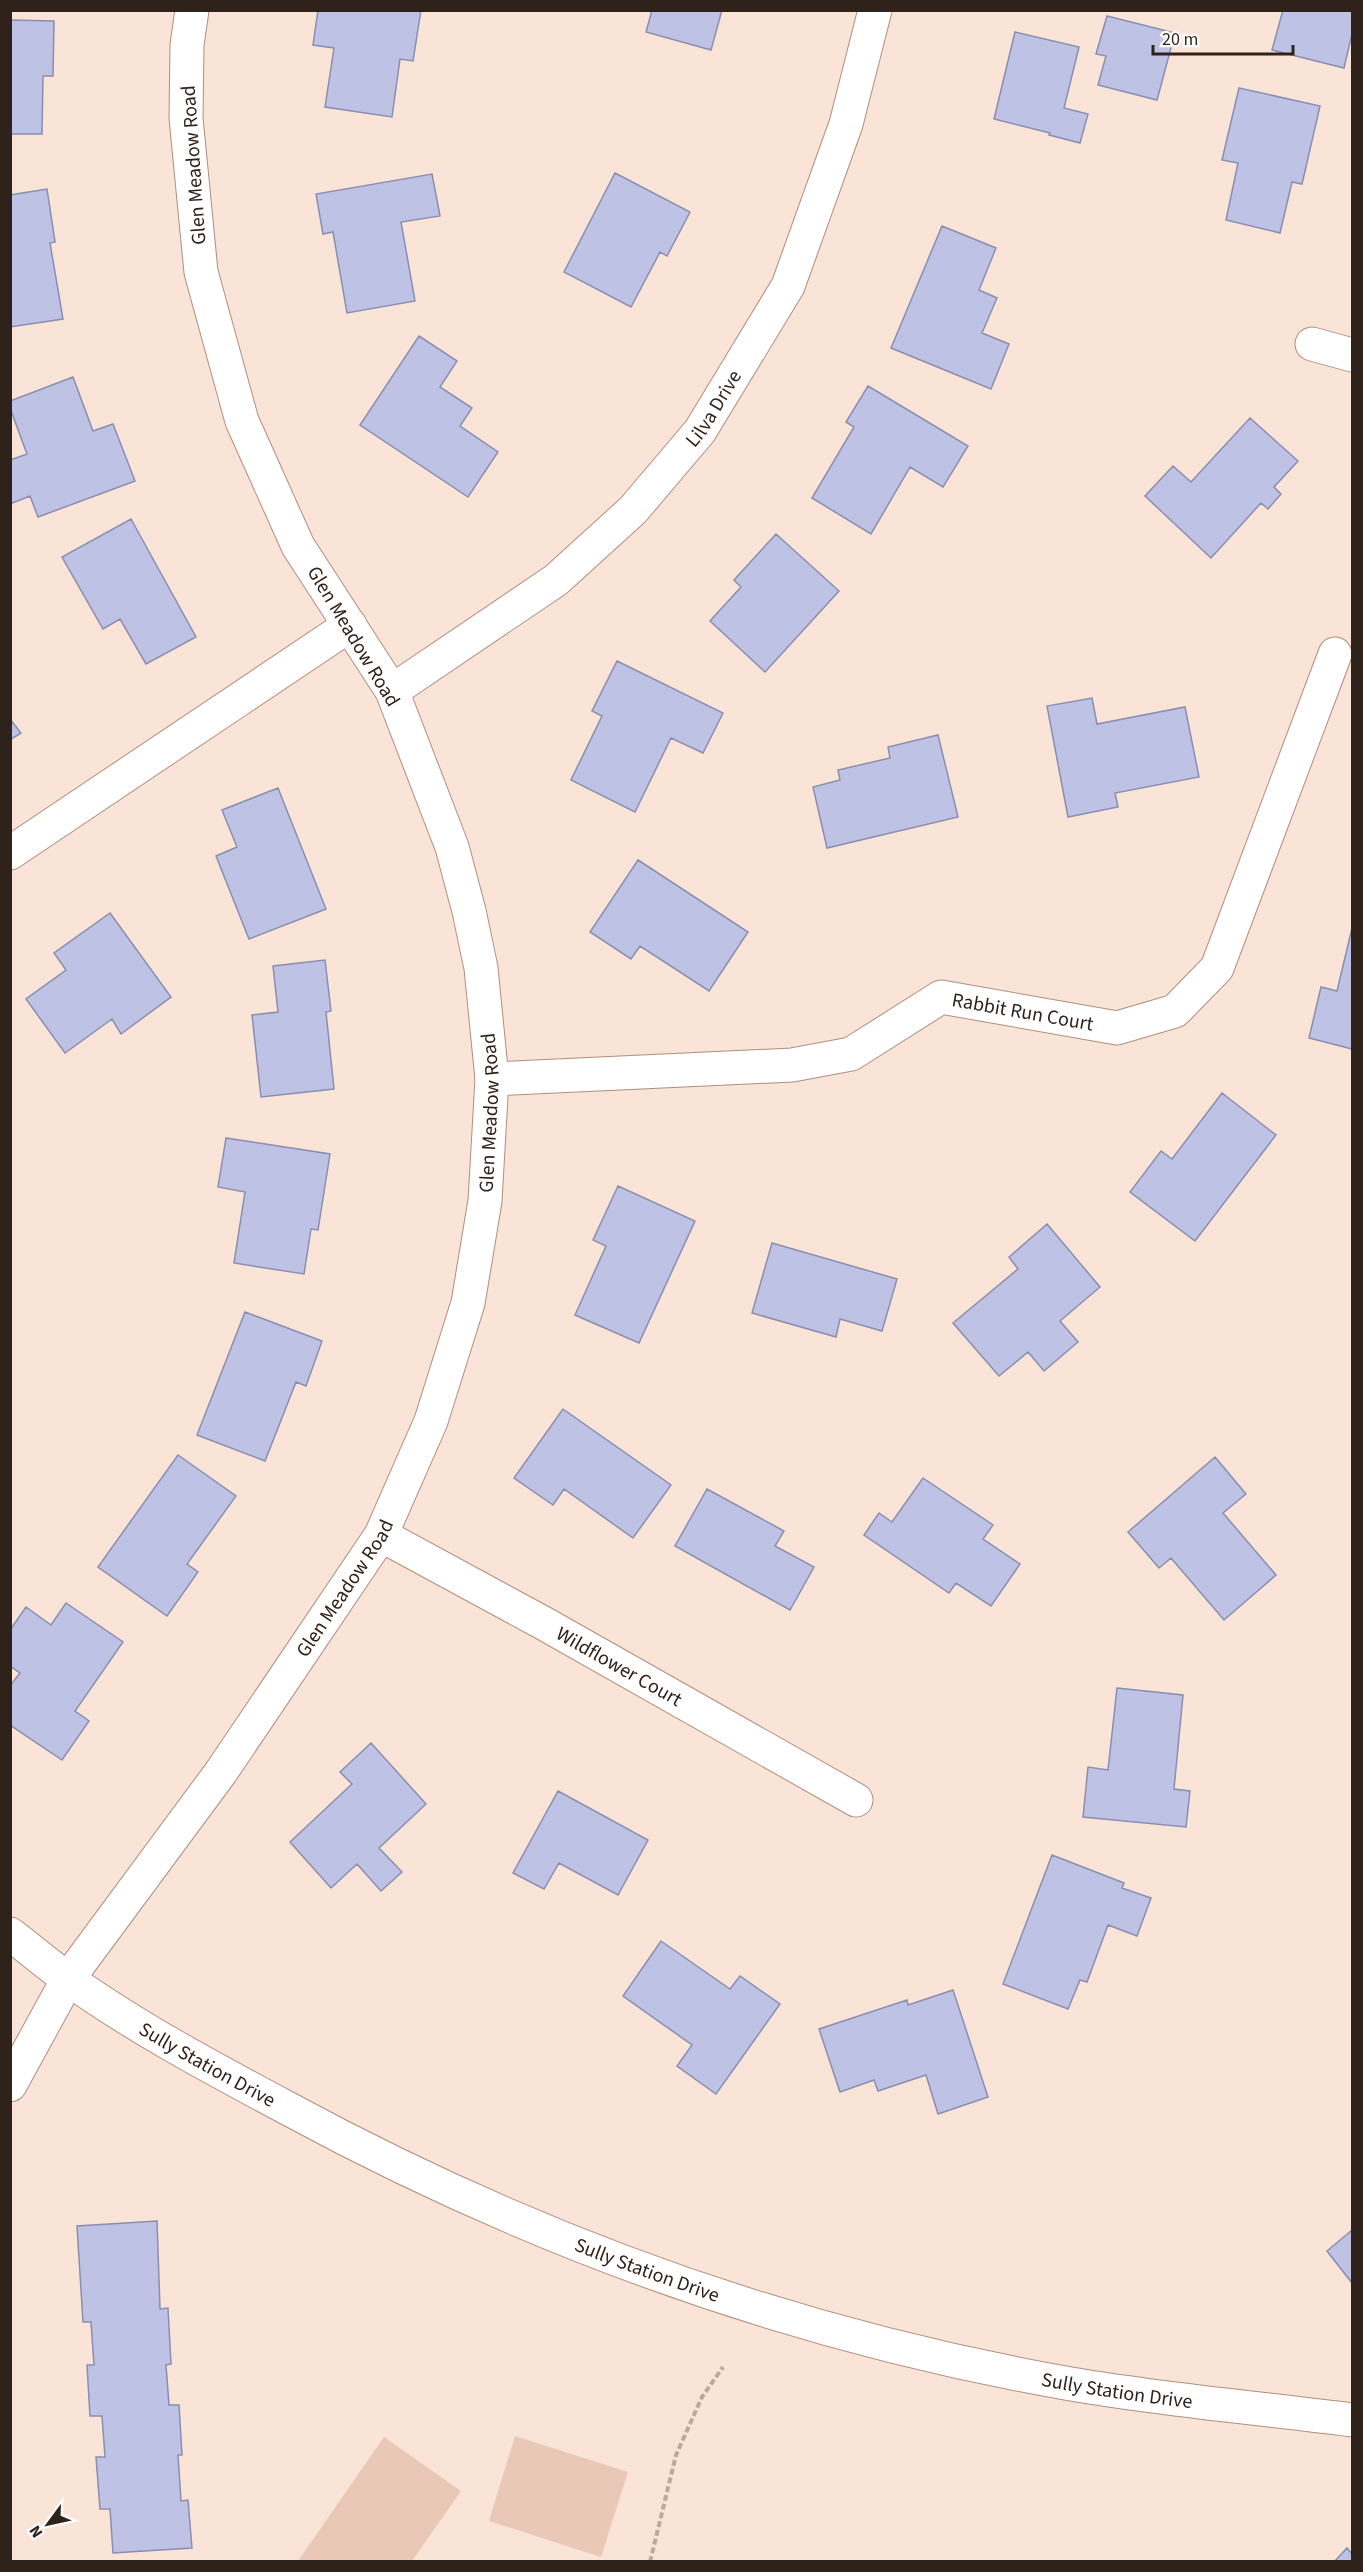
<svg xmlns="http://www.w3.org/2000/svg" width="1363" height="2572" viewBox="0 0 1363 2572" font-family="'Source Sans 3',sans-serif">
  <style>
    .green { fill: #e9c8b8 }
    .building { fill: #bec2e5; stroke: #8a8eaf; stroke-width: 1.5 }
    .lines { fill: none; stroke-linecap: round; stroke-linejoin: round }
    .minor-casing { stroke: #b18e7d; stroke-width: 35 }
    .tertiary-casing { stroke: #b18e7d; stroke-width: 35 }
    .path { stroke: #bca89d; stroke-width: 4; stroke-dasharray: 6 3; stroke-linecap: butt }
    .minor { stroke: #fff; stroke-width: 33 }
    .tertiary { stroke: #fff; stroke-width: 33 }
    .labels { text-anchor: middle; stroke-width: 4.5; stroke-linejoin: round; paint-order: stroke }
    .street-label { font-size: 20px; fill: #2f221b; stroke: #fff }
  </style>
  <rect width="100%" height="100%" fill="#fae3d7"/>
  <path class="green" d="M515,2436L628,2472L601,2557L489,2521Z
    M384,2437L461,2491L412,2561H298Z"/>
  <path class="building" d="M318,10H421L413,61L400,59L392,117L325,107L334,48L313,45Z
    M652,10H722L711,50L646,32Z
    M1283,10H1352V34L1344,68L1272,50Z
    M1107,16L1175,33L1157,100L1098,85L1106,56L1096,54Z
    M10,20L54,21L53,76H43L42,134H10Z
    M1015,32L1079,47L1064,108L1088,114L1080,143L1049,135L1050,133L994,119Z
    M1239,88L1320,106L1302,184L1292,182L1280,233L1226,220L1238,163L1222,160Z
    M615,173L690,212L667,256L660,252L631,307L564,272Z
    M432,174L440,216L401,222L415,301L347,313L333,232L323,234L316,194Z
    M47,189L55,242L50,243L63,319L10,327V195Z
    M942,226L996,248L979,290L997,298L982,333L1009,344L991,389L891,348Z
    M419,336L457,361L440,387L472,408L460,426L498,452L468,497L360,425Z
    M73,377L93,431L113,424L135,481L38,517L30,496L10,504V460L27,454L10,408V401Z
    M868,386L968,446L943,487L910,467L871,534L812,498L854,427L846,422Z
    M1250,418L1298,461L1274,487L1281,494L1268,509L1261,503L1211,558L1145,496L1173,466L1191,482Z
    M131,519L196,637L146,664L120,619L103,629L62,557Z
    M776,534L839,591L765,672L710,621L741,587L734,580Z
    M617,661L723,713L703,753L671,738L635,812L571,780L602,716L592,711Z
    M1092,698L1097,724L1185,707L1199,777L1115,793L1118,807L1068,817L1047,706Z
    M10,719L21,733L10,740Z
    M938,735L958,817L827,848L813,787L840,780L838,770L890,758L888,747Z
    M278,788L326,909L249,939L216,856L237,847L222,810Z
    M638,860L748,932L709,991L640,946L631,959L590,932Z
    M110,913L171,997L121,1034L112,1019L65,1053L26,999L66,970L54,953Z
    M1352,928V1049L1309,1038L1321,987L1337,991Z
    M325,960L331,1011L326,1012L334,1089L261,1097L252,1015L278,1012L273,966Z
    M1222,1093L1276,1135L1195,1241L1130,1192L1161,1151L1172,1159Z
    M226,1138L330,1154L318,1230L311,1229L304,1274L234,1263L245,1192L218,1187Z
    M618,1186L695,1221L639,1343L575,1315L606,1246L593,1240Z
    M1047,1224L1100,1287L1060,1321L1078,1342L1044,1371L1028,1352L999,1376L953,1323L1018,1269L1009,1257Z
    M772,1243L897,1279L882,1331L840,1319L836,1337L752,1313Z
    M245,1312L322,1341L306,1386L296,1382L265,1461L197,1435Z
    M563,1409L671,1485L633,1538L564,1489L553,1505L514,1478Z
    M178,1455L236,1496L187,1564L198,1572L167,1616L98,1567Z
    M1215,1457L1246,1494L1223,1513L1276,1575L1224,1620L1171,1558L1159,1568L1128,1532Z
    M923,1478L993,1525L983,1539L1020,1564L991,1606L956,1583L949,1593L864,1535L879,1513L892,1522Z
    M707,1489L784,1531L775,1546L814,1567L790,1610L675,1546Z
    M66,1603L123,1642L75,1711L89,1721L62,1760L10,1725V1686L20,1673L10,1666V1630L26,1607L51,1625Z
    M1117,1688L1183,1695L1174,1789L1190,1791L1186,1827L1083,1817L1088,1767L1108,1770Z
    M371,1743L426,1804L379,1848L402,1872L381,1891L357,1864L331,1888L290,1842L352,1784L340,1772Z
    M558,1791L648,1840L618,1895L559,1863L544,1889L513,1873Z
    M1052,1855L1124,1883L1122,1888L1151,1898L1137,1936L1108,1925L1087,1982L1080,1980L1068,2009L1003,1984Z
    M661,1941L730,1989L740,1976L780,2004L716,2094L677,2066L692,2045L623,1996Z
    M953,1990L988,2097L938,2114L926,2075L878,2091L874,2080L840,2092L819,2029L907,2000L908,2005Z
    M157,2221L160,2309L168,2308L171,2364L166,2365L169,2405H179L182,2455H178L181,2501L188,2500L192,2548L113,2553L110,2509H100L96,2457H105L102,2416H90L87,2365H94L91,2322H83L77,2226Z
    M1352,2230V2283L1327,2251Z
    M1347,2548L1352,2554V2562H1334Z"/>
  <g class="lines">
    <g class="minor-casing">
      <g id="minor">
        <path d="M1312,344L1352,355"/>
        <path id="s1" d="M392,691L556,580L633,510L700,431L788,286L846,124L875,10"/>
        <path d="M10,853L350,625"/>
        <path id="s2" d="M492,1079L792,1065L851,1054L941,997L1117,1028L1175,1011L1217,968L1335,654"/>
        <path id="s3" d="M381,1535L545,1624L856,1800"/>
        <path id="s4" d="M10,2085L68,1979L221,1772L381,1535L431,1421L468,1303L485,1201L492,1079L481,968L469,911L452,847L392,691L298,546L242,421L201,272L186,118L187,45L192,10"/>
      </g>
    </g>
    <g class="tertiary-casing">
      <g id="tertiary">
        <path id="s5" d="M10,1934C30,1949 48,1965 68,1979C137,2028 212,2068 287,2108C532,2241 796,2336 1071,2384C1164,2400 1259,2408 1352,2420"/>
      </g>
    </g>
    <path class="path" d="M650,2562L676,2455L702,2397L723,2367"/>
    <use href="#minor" class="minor"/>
    <use href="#tertiary" class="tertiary"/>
  </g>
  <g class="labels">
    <g class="street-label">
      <text transform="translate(193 165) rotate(-94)" y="7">Glen Meadow Road</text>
      <text dy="7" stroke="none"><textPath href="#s1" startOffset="432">Lilva Drive</textPath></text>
      <text transform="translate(354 636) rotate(59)" y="7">Glen Meadow Road</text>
      <text dy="7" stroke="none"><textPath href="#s2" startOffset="550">Rabbit Run Court</textPath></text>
      <text dy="7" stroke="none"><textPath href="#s4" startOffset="1104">Glen Meadow Road</textPath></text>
      <text dy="7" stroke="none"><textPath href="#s4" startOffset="600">Glen Meadow Road</textPath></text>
      <text dy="7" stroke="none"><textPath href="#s3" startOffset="272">Wildflower Court</textPath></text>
      <text dy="7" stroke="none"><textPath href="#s5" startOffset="237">Sully Station Drive</textPath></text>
      <text dy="7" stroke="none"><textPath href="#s5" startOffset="723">Sully Station Drive</textPath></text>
      <text dy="7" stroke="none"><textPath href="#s5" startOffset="1209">Sully Station Drive</textPath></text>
    </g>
  </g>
  <rect width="1363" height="2572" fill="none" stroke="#2f221b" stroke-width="24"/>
  <g transform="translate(48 2524) rotate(237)" stroke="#ffffff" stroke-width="4.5" paint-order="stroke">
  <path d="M0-4.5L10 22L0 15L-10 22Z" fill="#2f221b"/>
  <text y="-9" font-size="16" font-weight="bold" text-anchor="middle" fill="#2f221b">N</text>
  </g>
  <path d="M1153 45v9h140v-9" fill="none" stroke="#2f221b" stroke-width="3"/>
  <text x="1162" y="45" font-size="18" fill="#2f221b" stroke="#ffffff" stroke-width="4.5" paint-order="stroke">20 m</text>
</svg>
